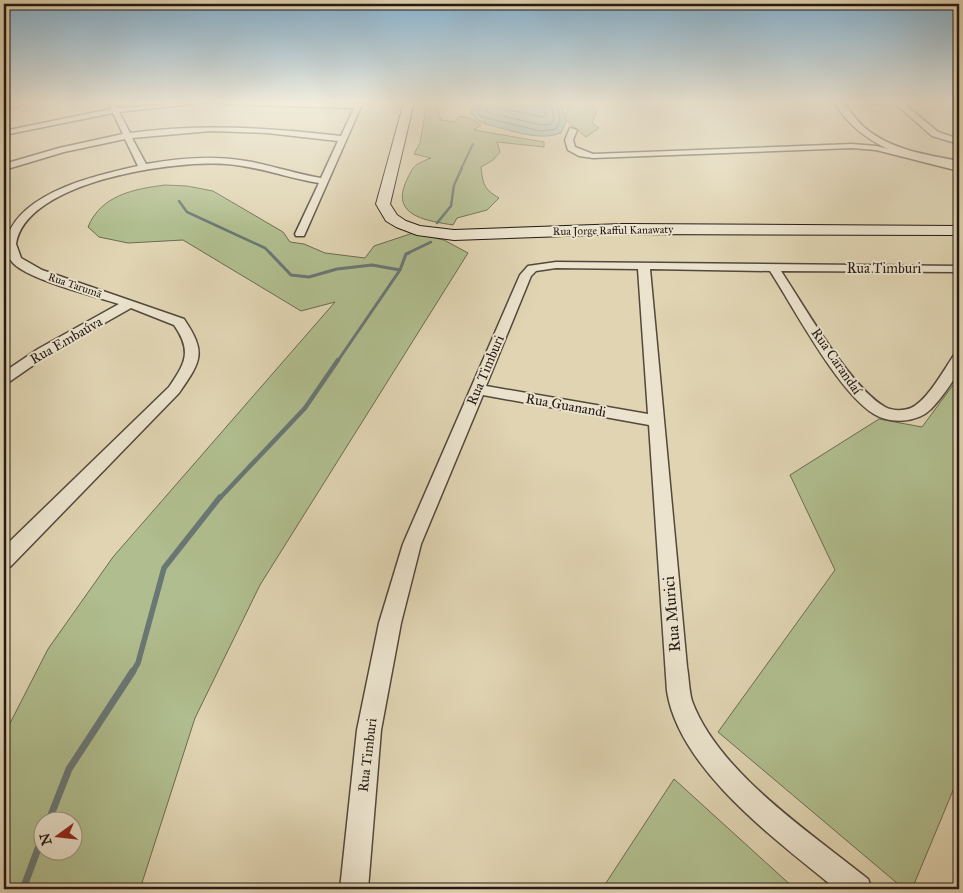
<svg xmlns="http://www.w3.org/2000/svg" width="963" height="893" viewBox="0 0 963 893" font-family="'IM FELL Great Primer',serif">
  <style>
    .green { fill: #b0bd8e; stroke: #6a6b51; fill-rule: evenodd }
    .water { fill: #97b6b6; stroke: #697775 }
    .lines { fill: none; stroke-linecap: round; stroke-linejoin: round }
    .shore { stroke: #5e6865; stroke-width: 1 }
    .stream-far5 { stroke: #697775; stroke-width: 2 }
    .stream-far4 { stroke: #697775; stroke-width: 2.5 }
    .stream-far3 { stroke: #697775; stroke-width: 3 }
    .stream-far2 { stroke: #697775; stroke-width: 4.5 }
    .stream-far1 { stroke: #697775; stroke-width: 5.5 }
    .stream { stroke: #697775; stroke-width: 7 }
    .minor-casing { stroke: #53483c; stroke-width: 3 }
    .tertiary-casing { stroke: #53483c; stroke-width: 3 }
    .secondary-casing { stroke: #241914; stroke-width: 2 }
    .minor { fill: #ebe3cd; fill-rule: evenodd }
    .tertiary { fill: #ebe3cd; fill-rule: evenodd }
    .secondary { fill: #ebe3cd; fill-rule: evenodd }
    .labels { text-anchor: middle; stroke-width: 4; stroke-linejoin: round; paint-order: stroke }
    .far-street-label { font-size: 11px; fill: #241914; stroke: #ebe3cd }
    .street-label { font-size: 14px; fill: #241914; stroke: #ebe3cd }
    .near-street-label { font-size: 16px; fill: #241914; stroke: #ebe3cd }
  </style>
  <rect width="100%" height="100%" fill="#e0d4b2"/>
  <filter id="stains"><feTurbulence type="fractalNoise" baseFrequency=".004" numOctaves="4"/><feColorMatrix values="0 0 0 0 .2 0 0 0 0 .09 0 0 0 0 .02 0 0 0 .5 -.17"/></filter>
  <radialGradient id="worn" r=".72"><stop offset=".6" stop-color="#630" stop-opacity="0"/><stop offset="1" stop-color="#630" stop-opacity=".3"/></radialGradient>
  <path class="green" d="M570,102H584L597,111L592,123L599,128L586,137L565,119Z
    M426,108H437L441,120L455,122L459,116L470,118L481,125L474,130L544,142V147L497,142L500,152L493,160L481,167C483,185 484,189 499,198L487,210L457,218L453,225C429,221 392,217 405,184C413,166 413,165 431,158L414,154L420,143Z
    M165,185L187,186L213,191L283,232L290,242L304,244L325,253L365,258L374,246L413,233L444,240L468,253L260,585L195,718L140,889H4V735L48,649L113,557L335,302L301,311L183,240L128,243L99,237L88,227C101,195 134,189 165,185ZM42,820H72V850H42Z
    M959,377V776L912,889H904L718,732L835,570L790,475L879,419L922,427Z
    M674,779L795,889H602Z"/>
  <path class="water" d="M479,102H561L566,122L561,133C539,142 507,129 485,124L478,121L470,112Z"/>
  <g class="lines">
    <path class="shore" d="M483,102L478,112L482,117L541,131L556,129L560,121L557,102
      M489,102L487,111L489,113L542,125L551,124L554,120L551,102
      M496,102L498,108L543,117L546,115L543,102"/>
    <path class="stream-far5" d="M461,169L473,144"/>
    <path class="stream-far4" d="M179,201L187,212L265,248L271,254
      M437,223L451,206L454,185L462,168
      M406,254L431,242"/>
    <path class="stream-far3" d="M270,253L291,275L309,277L337,269L372,265L400,270
      M337,362L400,270L406,254L409,253"/>
    <path class="stream-far2" d="M219,499L305,408L338,360"/>
    <path class="stream-far1" d="M132,673L138,663L164,568L220,497"/>
    <path class="stream" d="M49,820L69,769L133,671
      M23,889L42,838"/>
    <g class="minor-casing">
      <path id="minor" d="M19,102H31L4,109V105Z
        M108,102H114L117,108L209,102L119,112L130,133C201,123 270,128 341,136L354,108L225,104L222,102L356,104L357,102H363L304,236H296L295,234L319,183C287,178 258,166 226,164C174,160 26,181 16,244L21,258L42,270L184,319C207,353 201,361 179,393L11,566L4,569V547L169,387C186,362 192,351 174,325L131,308L48,355L9,382L4,384V372L38,349L119,304C95,296 29,280 13,263C5,254 5,245 8,235C25,191 97,175 138,166L125,139L64,152L4,170V164L59,148L123,134L113,113L4,135V131L111,109ZM211,131L267,133L338,141L321,178C296,174 271,165 246,161C212,155 179,158 146,164L132,138Z
        M867,102H902L938,132L959,139V144L932,136L897,105L870,104Z
        M570,128L577,130L573,140L575,147L593,154L852,144L876,146L959,165V171L876,150L852,148L593,158L579,156L568,150L565,140Z
        M556,262L959,266V272L781,271C805,307 849,386 885,407C892,411 904,411 911,408C927,401 944,370 954,355L959,354C959,358 960,365 959,369C955,380 939,401 931,409C917,423 890,424 874,414C838,392 794,308 770,271L650,269L687,667C689,678 689,691 692,701C718,772 811,833 868,879L872,889H836C778,841 679,770 667,691L649,425L483,395L421,544L401,623L381,730L368,889H340L357,730L379,623L403,544L520,275L528,266ZM556,268L638,269L648,414L486,386L531,276L536,271Z"/>
    </g>
    <g class="tertiary-casing">
      <path id="tertiary" d="M833,102H842C850,110 856,120 865,128C891,150 927,155 959,161V167C906,159 864,148 833,102Z"/>
    </g>
    <g class="secondary-casing">
      <path id="secondary" d="M404,102H414L390,204L397,215L406,221L420,226L454,230L623,224L959,226V235L623,234L454,240L417,235L396,227L386,221L376,204Z"/>
    </g>
    <use href="#minor" class="minor"/>
    <use href="#tertiary" class="tertiary"/>
    <use href="#secondary" class="secondary"/>
  </g>
  <linearGradient id="sky" x2="0" y2="1"><stop stop-color="#87b5d4"/><stop offset="0.45" stop-color="#f1ecdc"/><stop offset="1" stop-color="#f1ecdc" stop-opacity="0"/></linearGradient>
  <rect width="963" height="227" fill="url(#sky)"/>
  <g class="labels">
    <g class="far-street-label">
      <text transform="translate(613 230) rotate(-1)" y="4">Rua Jorge Rafful Kanawaty</text>
      <text transform="translate(75 285) rotate(19)" y="4">Rua Tarumã</text>
    </g>
    <g class="street-label">
      <text x="884" y="273">Rua Timburi</text>
      <text transform="translate(66 340) rotate(-30)" y="5">Rua Embaúva</text>
      <text transform="translate(837 361) rotate(55)" y="5">Rua Carandaí</text>
      <text transform="translate(485 370) rotate(-67)" y="5">Rua Timburi</text>
      <text transform="translate(566 405) rotate(10)" y="5">Rua Guanandi</text>
      <text transform="translate(367 755) rotate(-83)" y="5">Rua Timburi</text>
    </g>
    <g class="near-street-label">
      <text transform="translate(671 614) rotate(-95)" y="6">Rua Murici</text>
    </g>
  </g>
  <rect width="963" height="893" fill="none" stroke="#e0d4b2" stroke-width="20"/>
  <rect x="5" y="5" width="953" height="883" fill="none" stroke="#241914" stroke-width="2.5"/>
  <rect x="10" y="10" width="943" height="873" fill="none" stroke="#241914"/>
  <g transform="translate(58 836) rotate(255)"><circle r="24" fill="#ebe3cd" stroke="#9b9283"/>
  <path d="M0-4L9 19L0 12L-9 19Z" fill="#8f2418"/>
  <text y="-8" font-size="14" font-weight="bold" text-anchor="middle" fill="#241914">N</text>
  </g>
  <rect width="100%" height="100%" filter="url(#stains)"/>
  <rect width="100%" height="100%" fill="url(#worn)"/>
</svg>
